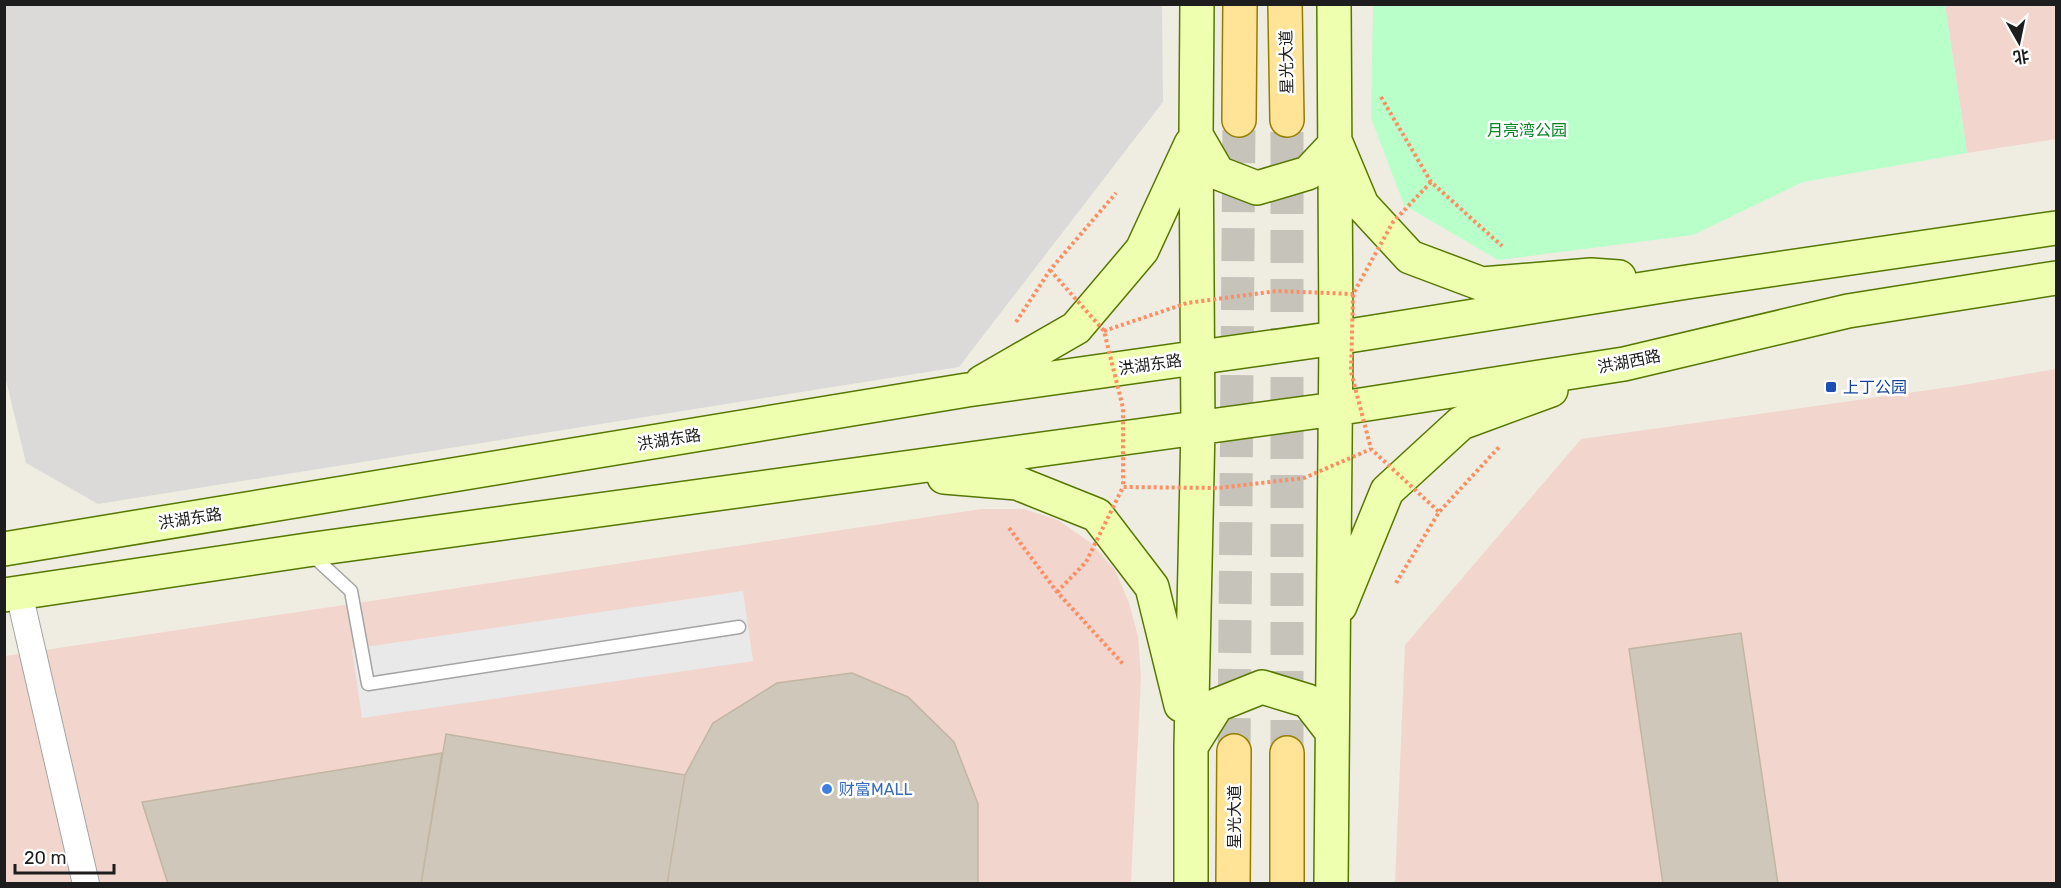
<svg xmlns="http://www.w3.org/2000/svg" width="2061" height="888" viewBox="0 0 2061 888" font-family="Rubik,'Noto Sans SC',sans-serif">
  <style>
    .residential { fill: #dbdad9 }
    .commercial { fill: #f2d6ce }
    .park { fill: #b9ffca }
    .parking { fill: #e9e9e9 }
    .building { fill: #cfc7ba; stroke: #c2b5a2; stroke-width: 1.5 }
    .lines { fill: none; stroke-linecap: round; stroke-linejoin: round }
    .primary-tunnel { stroke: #c5c3ba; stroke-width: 33; stroke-dasharray: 33 16; stroke-linecap: butt }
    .lane-casing { stroke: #a4a4a4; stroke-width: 15 }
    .street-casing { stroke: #a4a4a4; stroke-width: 28 }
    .secondary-casing { stroke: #567700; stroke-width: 36 }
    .primary-casing { stroke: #957d00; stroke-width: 36 }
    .path { stroke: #ff8d62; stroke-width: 4; stroke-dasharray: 3 3; stroke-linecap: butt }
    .lane { stroke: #fff; stroke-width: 12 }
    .street { stroke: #fff; stroke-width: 26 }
    .secondary { stroke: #eeffaf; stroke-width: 33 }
    .primary { stroke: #ffe396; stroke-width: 33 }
    .path-bridge { stroke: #ff8d62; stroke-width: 4; stroke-dasharray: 3 3; stroke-linecap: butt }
    .transit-dot { fill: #1a4fb4; stroke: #fff; stroke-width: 2 }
    .shop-dot { fill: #3f7fe0; stroke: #fff; stroke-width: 2 }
    .labels { text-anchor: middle; stroke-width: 5; stroke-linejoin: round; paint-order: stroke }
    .street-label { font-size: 16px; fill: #1d1d1d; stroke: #fff }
    .park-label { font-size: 16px; fill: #018422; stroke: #fff }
    .transit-label { font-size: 16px; fill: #164399; stroke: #fff; text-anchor: start }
    .shop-label { font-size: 16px; fill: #366cbe; stroke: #fff; text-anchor: start }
  </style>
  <rect width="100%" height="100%" fill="#efede1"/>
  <path class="residential" d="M4,5H1162L1163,102L959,367L98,504L26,463L5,376Z"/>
  <path class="commercial" d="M1945,5H2056V139L1967,153Z
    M2056,369V883L1395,884L1405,645L1581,439L1957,386Z
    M981,509H1024L1058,520L1091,543L1115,570L1129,603L1138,636L1141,677L1131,883L5,884V656Z"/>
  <path class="park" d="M1373,5H1945L1967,153L1803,182L1693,235L1498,260L1404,205L1371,118Z"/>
  <path class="parking" d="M743,591L753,661L362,718L352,649Z"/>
  <path class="building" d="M1741,633L1778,884H1663L1629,649Z
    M852,673L908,697L954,742L978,804V884H667L685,775L713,723L777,683Z
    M446,734L685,775L667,884H421Z
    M442,753L421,884H168L142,802Z"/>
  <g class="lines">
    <path class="primary-tunnel" d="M1234,751L1239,120
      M1287,753V120"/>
    <g class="lane-casing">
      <path id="lane" d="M312,555L351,591L368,684L739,627"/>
    </g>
    <g class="street-casing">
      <path id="street" d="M19,593L86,884"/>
    </g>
    <g class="secondary-casing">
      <path id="secondary" d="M1196,135L1218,173L1257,188L1308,173L1336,143L1362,205L1410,257L1482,284L1591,275L1619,277
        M982,382L1076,328L1142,250L1191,144
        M944,477L1017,483L1097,515L1152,587L1181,705
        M4,549L967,390L1336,338L1687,282L2056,228
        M4,595L307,550L1335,409L1624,364L1848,311L2056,278
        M1340,606L1387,491L1461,423L1551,390
        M1192,745L1217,705L1262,687L1308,701L1332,732
        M1191,884V747L1198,428L1196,135L1197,4
        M1331,884L1336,338L1334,4"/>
    </g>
    <g class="primary-casing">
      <path id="primary" d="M1285,4L1287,120
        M1239,120L1240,4
        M1287,753V884
        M1233,884L1234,751"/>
    </g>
    <path class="path" d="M1381,97L1431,182L1502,246
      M1016,322L1050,270L1116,193
      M1009,528L1057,592L1124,665
      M1396,583L1439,512L1500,446"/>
    <use href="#lane" class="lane"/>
    <use href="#street" class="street"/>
    <use href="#secondary" class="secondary"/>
    <use href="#primary" class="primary"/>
    <path class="path-bridge" d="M1431,182L1393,222L1353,294L1351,372L1371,449L1439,512
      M1050,270L1104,331L1123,408V487
      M1104,331L1187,303L1277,291L1353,294
      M1057,592L1086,562L1123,487L1218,488L1304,478L1371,449"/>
  </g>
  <rect class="transit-dot" x="1825" y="381" width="12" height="12" rx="3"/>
  <circle class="shop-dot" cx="827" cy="789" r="6"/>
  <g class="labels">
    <g class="street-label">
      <text transform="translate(1286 62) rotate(-91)" y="6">星光大道</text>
      <text transform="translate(1629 361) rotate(-11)" y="6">洪湖西路</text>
      <text transform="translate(1150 364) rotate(-8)" y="6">洪湖东路</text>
      <text transform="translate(669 439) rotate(-9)" y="6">洪湖东路</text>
      <text transform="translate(190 518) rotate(-9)" y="6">洪湖东路</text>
      <text transform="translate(1234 817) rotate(-90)" y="6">星光大道</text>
    </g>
    <g class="park-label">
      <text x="1527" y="136">月亮湾公园</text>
    </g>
    <g class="transit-label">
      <text x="1843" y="393">上丁公园</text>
    </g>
    <g class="shop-label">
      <text x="839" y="795">财富MALL</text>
    </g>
  </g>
  <rect width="2061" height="888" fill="none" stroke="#1d1d1d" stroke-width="12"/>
  <g transform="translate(2019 42) rotate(171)" stroke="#ffffff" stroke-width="4.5" paint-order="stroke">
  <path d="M0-4.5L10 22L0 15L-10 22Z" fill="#1d1d1d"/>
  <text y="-9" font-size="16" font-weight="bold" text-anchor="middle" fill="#1d1d1d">北</text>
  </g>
  <path d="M15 864v9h99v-9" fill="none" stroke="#1d1d1d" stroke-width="3"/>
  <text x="24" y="864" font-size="18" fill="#1d1d1d" stroke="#ffffff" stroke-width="4.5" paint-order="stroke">20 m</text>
</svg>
